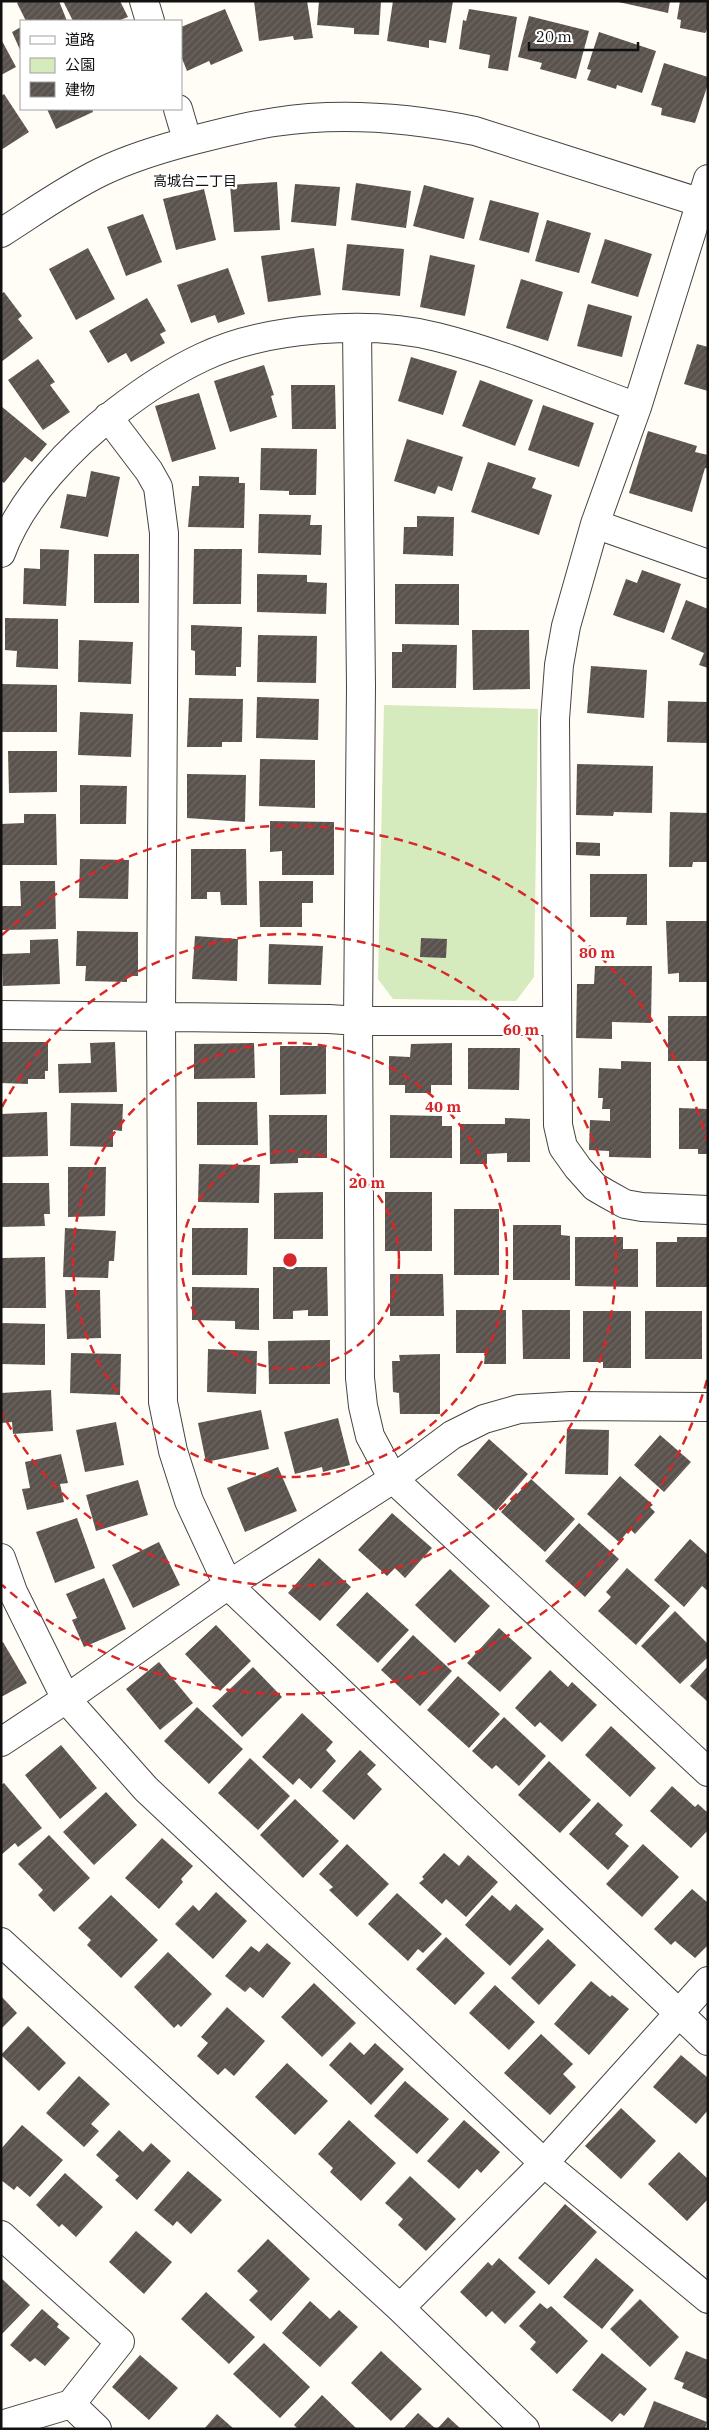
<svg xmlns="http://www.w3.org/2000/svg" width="709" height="2430" viewBox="0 0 709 2430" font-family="'IBM Plex Serif','Noto Sans JP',serif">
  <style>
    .park { fill: #d5ebbd }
    .building { fill: url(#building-hatch) }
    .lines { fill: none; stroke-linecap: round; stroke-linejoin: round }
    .minor-casing { stroke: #444; stroke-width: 30 }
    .minor { stroke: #fff; stroke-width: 28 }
    .ring { fill: none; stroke: #d62828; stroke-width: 2.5; stroke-dasharray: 9 6 }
    .labels { text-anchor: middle; stroke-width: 5; stroke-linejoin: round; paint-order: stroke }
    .neighbourhood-label { font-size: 14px; fill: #111; stroke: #fff }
    .centre { fill: #d62828; stroke: #fff; stroke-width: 2.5 }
    .ring-label { font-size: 15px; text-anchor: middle; font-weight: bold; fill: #d62828; stroke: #fff; stroke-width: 5; stroke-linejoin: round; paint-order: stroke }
  </style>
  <defs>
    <pattern id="building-hatch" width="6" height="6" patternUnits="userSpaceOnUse" patternTransform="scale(1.25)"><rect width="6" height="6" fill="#5a524d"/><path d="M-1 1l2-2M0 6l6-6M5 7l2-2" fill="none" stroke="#6d6662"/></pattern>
  </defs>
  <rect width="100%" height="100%" fill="#fffdf5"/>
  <path class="park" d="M384,705L538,709L534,977L516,1001L393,999L378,979Z"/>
  <path class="building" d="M20,1H59L67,21H26L17,3Z
    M63,1H120L128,17L118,21H73Z
    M254,1H307L313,38L294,40L293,36L259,41Z
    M319,1H381L379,35L354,34V28L317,25Z
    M393,1H453L446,43L429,40V48L387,41Z
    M614,1H670L668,13Z
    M680,1H708V28L705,33L680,28L681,20L677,19Z
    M225,9L243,51L211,65L209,61L187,71L181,56V27Z
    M469,9L517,17L508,71L488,68L490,55L459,49L463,20L466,21Z
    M529,16L589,31L576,79L540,69L542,63L518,57Z
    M21,27V52L12,32Z
    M599,32L656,51L642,93L617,85L616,89L587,80L591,70L587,69Z
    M1,39L16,67L1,75Z
    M664,63L708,77V84L695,123L661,115L662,108L651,105Z
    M4,94L29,132L1,150V96Z
    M47,109H92L93,112L56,129Z
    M277,182L280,230L234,232L230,185Z
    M356,183L411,191L406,228L351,220Z
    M295,184L340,187L336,226L291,222Z
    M424,185L474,198L464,239L413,226Z
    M204,189L216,240L176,250L163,199Z
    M490,200L539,213L529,253L479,240Z
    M143,214L162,262L126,276L107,227Z
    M547,220L591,233L579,273L535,261Z
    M605,239L652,254L638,297L591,283Z
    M347,244L404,249L400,296L342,290Z
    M88,248L115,299L76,320L49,269Z
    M314,248L321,295L268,302L261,256Z
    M430,255L475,265L465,316L420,307Z
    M228,268L245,314L218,323L215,315L191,323L177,285Z
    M521,279L563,292L548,341L506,328Z
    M4,292L22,316L18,319L33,338L1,362V294Z
    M147,298L166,331L160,334L165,343L131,362L126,353L108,363L89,331Z
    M588,304L632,316L622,357L577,346Z
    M697,344L708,347V391L684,384Z
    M411,357L457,371L443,415L398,401Z
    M38,359L55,382L50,385L70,412L43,430L8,380Z
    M264,365L274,395L271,396L277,417L230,432L214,381Z
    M480,380L533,400L515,446L462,426Z
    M291,385H335L336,429H292Z
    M199,393L216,449L172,462L155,406Z
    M543,405L594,423L579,467L528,450Z
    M1,406L47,444L32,462L25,457L4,483L1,481Z
    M648,431L697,446L695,452L708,455V469L705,468L692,512L629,493Z
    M407,439L463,457L452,491L438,486L435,494L394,481Z
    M261,448L317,449L316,495H289V491L260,490Z
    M488,462L536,478L532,488L552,495L539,535L471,512Z
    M91,471L120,477L108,537L60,528L67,494L86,497Z
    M199,476L239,477V483H245L244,528L188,527L192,486H199Z
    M259,514L311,515L310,525H322L321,555L258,553Z
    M417,516L454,517L453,556L403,554L404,527H417Z
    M40,549L69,550L66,606L23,604L24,568L40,569Z
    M194,549H242L241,604H193Z
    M94,554H139V603H94Z
    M642,570L681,584L664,633L613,615L626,579L637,583Z
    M257,574L307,575V582L327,583L326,614L257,612Z
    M395,584H459V625L395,624Z
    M686,600L708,609V668L699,665L704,653L671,639Z
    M5,618L58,619V669L16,667L17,651L5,650Z
    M191,625L242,627L241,667H236V676L195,675V651L191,650Z
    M472,630H529L530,689L473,690Z
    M258,635L317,636L316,683L257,682Z
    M79,640L133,642L131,684L78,682Z
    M402,644L457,645L456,688H392V652H402Z
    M591,666L647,670L644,718L587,713Z
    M1,684L57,685V732H1Z
    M257,697L319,699L318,740L256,738Z
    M189,698L243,699L242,742H222V747H187Z
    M668,701L708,702V743L667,742Z
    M80,712L133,714L131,757L78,755Z
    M8,751H57V792L9,793Z
    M260,759L315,760V808L259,806Z
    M577,764L653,766L652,813L614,812L613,816L576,815Z
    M187,774L246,775L245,822L187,818Z
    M80,785L127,786L126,824H80Z
    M670,812L708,813V862H693L692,867H669Z
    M24,814H56L57,865H1V824L24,823Z
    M270,821L334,822V875H282V851L270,852Z
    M576,842L600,843V856L576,855Z
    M191,849H246L247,905H221L220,892H207V899H191Z
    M80,859L129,860L128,899L79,898Z
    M590,874H647V925H626L627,917H590Z
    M20,881H55L56,929L1,930V906H21Z
    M259,881H313V903H302V927H260Z
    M666,921H708V982H679V973L668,974Z
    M77,931L138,932V976H127V982L85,981L86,966H76Z
    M195,936L238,939L237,981L192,979Z
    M421,938L447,939L446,958L420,957Z
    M58,939L60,984L3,986L2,954L30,953V940Z
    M269,944L323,946L321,985L268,984Z
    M595,966H652L651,1023L612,1022V1039L576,1038L577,984H594Z
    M668,1016H708V1061H668Z
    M1,1042H48V1071H45V1079H28V1084L1,1083Z
    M115,1042L117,1092L59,1093L58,1064L91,1063L90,1043Z
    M254,1043L255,1078L194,1079V1044Z
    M452,1043V1085H431V1093H405V1085H389V1056L410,1057L411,1044Z
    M280,1046H326V1094L280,1095Z
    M468,1048H520L519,1090L468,1089Z
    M621,1061L651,1062V1158L609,1157V1151L589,1150L590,1120L610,1121V1109H602L603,1098H598L599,1068L621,1069Z
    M197,1102H257L258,1145H197Z
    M71,1103L123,1104L122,1131L113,1130V1147L70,1146Z
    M679,1108L708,1109V1154H698V1149H679Z
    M47,1112L48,1156L1,1157V1114Z
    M269,1115H327V1158H298V1163L270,1164Z
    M390,1115L442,1116V1126H452V1158H390Z
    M505,1118L530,1119V1162H507V1153L487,1154V1164H460V1124H505Z
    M199,1164L260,1165L259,1203L198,1202Z
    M68,1167H106L105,1216L68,1217Z
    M1,1183H49L50,1214H44L45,1226L1,1227Z
    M323,1192V1239H274V1193Z
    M385,1192H432V1251H385Z
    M454,1209H499V1275H454Z
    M513,1225H561V1235L570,1236V1280H513Z
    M65,1228L116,1231L114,1261H109L108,1278L63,1277Z
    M192,1228H248L247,1275H192Z
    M575,1237H623V1249H638V1287L575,1286Z
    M677,1237H708V1287H656V1242H677Z
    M45,1257L46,1308H2V1258Z
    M273,1267H327L328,1316H308V1310L293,1311V1319H273Z
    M390,1274H443L444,1316H390Z
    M192,1287L259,1288V1330L235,1329V1321L192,1320Z
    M65,1290H100L101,1338L67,1339Z
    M456,1310H506V1364H484L485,1353H456Z
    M522,1310H570V1359H523Z
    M583,1311H631V1368H603V1362H583Z
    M645,1311H702V1359H645Z
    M1,1323L45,1324V1365L1,1364Z
    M330,1340V1384H269L268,1341Z
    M208,1349L257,1351L256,1394L207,1392Z
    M71,1353L121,1354L120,1395L70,1393Z
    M440,1354V1414H400L399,1393L393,1392L392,1361H400L399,1355Z
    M51,1390L53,1431L13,1434L12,1422L1,1423V1393Z
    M261,1410L269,1449L206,1462L198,1423Z
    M338,1418L350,1465L323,1472L322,1467L295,1474L284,1432Z
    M116,1422L124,1465L85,1472L76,1430Z
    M567,1429L609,1430L608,1475L565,1474Z
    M660,1435L691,1462L664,1492L634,1465Z
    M489,1439L528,1474L496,1511L457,1475Z
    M61,1454L68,1483L60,1484L64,1502L27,1510L22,1489L30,1488L25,1462Z
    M278,1467L297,1511L245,1532L227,1488Z
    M620,1476L653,1505L650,1507L655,1512L635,1534L630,1529L619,1542L587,1514Z
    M531,1479L575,1519L545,1552L501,1512Z
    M138,1480L148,1515L96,1531L86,1495Z
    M392,1513L432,1548L405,1578L395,1568L387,1576L358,1550Z
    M77,1518L95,1568L55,1583L36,1532Z
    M579,1523L619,1559L585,1597L545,1561Z
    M690,1539L708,1555V1591L702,1586L684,1607L654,1580Z
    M159,1542L180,1585L133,1608L112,1565Z
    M319,1558L351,1587L320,1621L288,1593Z
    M627,1568L670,1606L636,1645L598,1611L611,1597L606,1592Z
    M450,1569L490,1606L455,1643L415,1605Z
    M104,1578L126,1629L84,1647L72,1620L77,1618L66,1594Z
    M367,1592L409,1630L378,1663L336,1625Z
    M675,1611L708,1644V1657L680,1684L641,1646Z
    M216,1625L251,1661L220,1691L185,1654Z
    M499,1628L532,1658L500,1692L467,1663Z
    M413,1635L452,1671L420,1706L381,1670Z
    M3,1642L27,1683L1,1697V1643Z
    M159,1662L193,1703L160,1730L126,1689Z
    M708,1666V1702L690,1686Z
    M253,1667L282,1697L242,1737L212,1706Z
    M550,1670L568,1687L572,1682L597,1705L562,1742L540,1722L535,1727L515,1708Z
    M458,1676L500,1714L469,1748L427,1710Z
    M197,1707L243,1749L209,1784L164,1741Z
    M302,1713L333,1742L326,1750L336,1761L311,1789L299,1778L293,1785L262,1757Z
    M504,1717L546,1756L519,1786L496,1765L492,1769L472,1751Z
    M611,1726L656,1768L630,1797L585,1755Z
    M61,1745L97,1788L60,1819L25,1775Z
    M360,1750L376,1765L367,1774L382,1789L354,1820L322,1791Z
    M250,1758L290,1796L258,1830L218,1793Z
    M549,1761L591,1800L560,1833L518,1795Z
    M4,1783L42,1828L18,1847L15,1843L1,1855V1785Z
    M672,1786L695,1807L698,1804L708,1813V1830L691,1848L650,1811Z
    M106,1792L137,1825L94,1865L63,1832Z
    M295,1799L339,1841L303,1878L260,1835Z
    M598,1802L623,1825L615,1834L629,1846L608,1870L569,1834Z
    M49,1835L90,1878L54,1912L38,1895L43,1890L18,1864Z
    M162,1838L193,1866L181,1879L183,1882L159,1909L125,1878Z
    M347,1844L389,1884L357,1917L329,1890L333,1887L319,1874Z
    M643,1844L679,1877L642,1917L606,1884Z
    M444,1853L459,1866L468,1855L498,1882L466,1917L446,1899L442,1904L419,1883L424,1879L422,1877Z
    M692,1889L708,1903V1945L695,1958L675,1941L671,1945L654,1929Z
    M216,1892L247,1921L213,1959L175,1924L193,1905L199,1911Z
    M397,1893L442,1934L423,1953L418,1949L408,1961L368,1924Z
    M111,1895L158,1940L121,1978L87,1945L91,1940L78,1928Z
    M492,1895L510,1911L516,1904L544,1929L510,1966L465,1925Z
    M446,1937L485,1973L455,2005L416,1969Z
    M548,1939L576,1965L539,2005L511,1978Z
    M267,1943L291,1963L263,1998L250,1987L245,1992L225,1976L251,1946L259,1952Z
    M168,1952L212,1994L181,2027L178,2024L174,2028L134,1987Z
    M591,1981L610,1997L612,1995L629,2009L589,2055L554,2024Z
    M314,1983L356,2023L322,2057L281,2017Z
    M495,1985L535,2022L509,2050L469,2013Z
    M1,1996L17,2013L1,2029Z
    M227,2007L265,2041L234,2076L225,2068L218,2075L197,2056L208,2043L201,2037Z
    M28,2026L66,2063L39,2091L1,2055Z
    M541,2034L573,2064L563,2074L576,2087L550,2115L504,2073Z
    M350,2042L364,2055L375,2043L404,2069L371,2105L329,2065Z
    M681,2055L708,2078V2110L696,2124L653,2087Z
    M287,2063L328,2101L295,2135L255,2097Z
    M79,2076L110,2104L91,2124L99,2131L84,2147L46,2113Z
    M405,2081L449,2119L417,2154L374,2116Z
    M621,2108L656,2141L621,2179L585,2146Z
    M349,2120L396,2163L361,2201L330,2172L333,2168L318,2154Z
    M464,2120L500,2152L481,2173L477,2169L459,2189L427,2161Z
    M22,2125L63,2160L30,2197L17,2186L14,2190L1,2180V2149Z
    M119,2130L143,2152L151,2143L171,2161L137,2200L115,2180L119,2176L96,2155Z
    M679,2152L708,2179V2199L687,2221L648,2184Z
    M188,2171L222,2200L191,2234L177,2221L173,2226L154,2210Z
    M65,2173L103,2207L76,2237L62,2224L59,2227L36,2205Z
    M410,2176L456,2219L426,2251L398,2225L403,2219L385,2203Z
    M565,2204L597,2232L549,2285L518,2258Z
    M136,2231L172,2262L144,2294L109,2262Z
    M268,2239L310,2279L271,2321L249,2300L258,2291L237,2271Z
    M499,2258L536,2292L505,2324L492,2311L486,2317L460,2292L488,2262L492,2266Z
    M596,2258L634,2290L602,2329L563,2297Z
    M1,2278L30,2305L1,2335Z
    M206,2292L255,2337L229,2364L181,2319Z
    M640,2299L679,2337L650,2367L610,2329Z
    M310,2301L330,2319L339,2310L358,2327L320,2367L282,2333Z
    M540,2303L547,2309L551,2306L588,2341L557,2374L530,2349L536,2342L519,2326Z
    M42,2309L59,2324L57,2327L70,2338L45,2366L35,2358L30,2362L10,2345Z
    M264,2343L310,2387L280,2418L233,2374Z
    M381,2351L422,2389L391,2421L351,2383Z
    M686,2351L708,2360L707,2399L682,2388L684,2383L674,2379Z
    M602,2353L647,2389L624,2416L620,2413L612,2422L572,2390Z
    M140,2355L178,2388L149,2420L112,2387Z
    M322,2395L357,2429H298L294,2425Z
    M654,2401L707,2422L705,2429H643Z
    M418,2413L436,2429H403Z
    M217,2414L234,2429H204Z
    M448,2417L461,2429H437Z"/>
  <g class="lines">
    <g class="minor-casing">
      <path id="minor" d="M144,1L150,21
        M178,109L183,126
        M708,179L637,407L595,524L566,626L559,665L555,719L558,1125L563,1147L578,1168L595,1187L607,1194L625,1204L642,1207L708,1210
        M1,233C34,212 66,189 101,172C130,158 163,148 194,140C221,133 248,126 275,122C340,112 411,118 475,131L708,205
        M357,329L361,686L358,1021L360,1378L363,1406L370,1436L393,1479L708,1772
        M108,417L149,471L158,487L164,533L161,1017L163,1402L173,1451L189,1501L228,1585L708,2041
        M595,524L708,564
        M1,553C21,498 71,446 117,411C144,390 171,372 203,357C266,327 370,320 437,337C505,354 571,383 637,407
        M1,1015L329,1019L358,1021H556
        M1,1558L13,1592L66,1699L146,1789L544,2163L708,2299
        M1,1742L66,1699L228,1585L393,1479L452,1435L484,1419L519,1409L571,1406L708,1407
        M1,1942L400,2308L525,2429
        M1,2235L120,2342L71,2404L1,2425
        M400,2308L544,2163L708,1981
        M71,2404L97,2429"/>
    </g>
    <use href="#minor" class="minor"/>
  </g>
  <g class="ring">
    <circle cx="290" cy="1260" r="109"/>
    <circle cx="290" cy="1260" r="217"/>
    <path d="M2 1107A326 326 0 1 1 2 1413"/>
    <path d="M707 1380A434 434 0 0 1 2 1585M2 935A434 434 0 0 1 707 1140"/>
  </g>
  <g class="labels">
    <g class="neighbourhood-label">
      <text x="195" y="186">高城台二丁目</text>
    </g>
  </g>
  <circle cx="290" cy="1260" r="8" class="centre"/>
  <g class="ring-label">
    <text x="597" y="958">80 m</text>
    <text x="521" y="1035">60 m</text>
    <text x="443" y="1112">40 m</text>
    <text x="367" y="1188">20 m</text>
  </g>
  <rect width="709" height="2430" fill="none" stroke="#111111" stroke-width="5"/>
  <rect x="20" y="20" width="162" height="90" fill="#ffffff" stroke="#a0a0a0"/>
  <rect x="30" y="36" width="25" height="8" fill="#ffffff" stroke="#a0a0a0"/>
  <text x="65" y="45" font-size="15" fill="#111111">道路</text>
  <rect x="30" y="58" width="25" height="15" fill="#d5ebbd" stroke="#a0a0a0"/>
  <text x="65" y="70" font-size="15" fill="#111111">公園</text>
  <rect x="30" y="82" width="25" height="15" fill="url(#building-hatch)" stroke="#a0a0a0"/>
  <text x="65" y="95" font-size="15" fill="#111111">建物</text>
  <path d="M529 42v8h109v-8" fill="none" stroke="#111111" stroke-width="2.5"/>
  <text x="536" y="42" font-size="15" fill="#111111" stroke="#ffffff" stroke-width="4" paint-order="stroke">20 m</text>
</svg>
